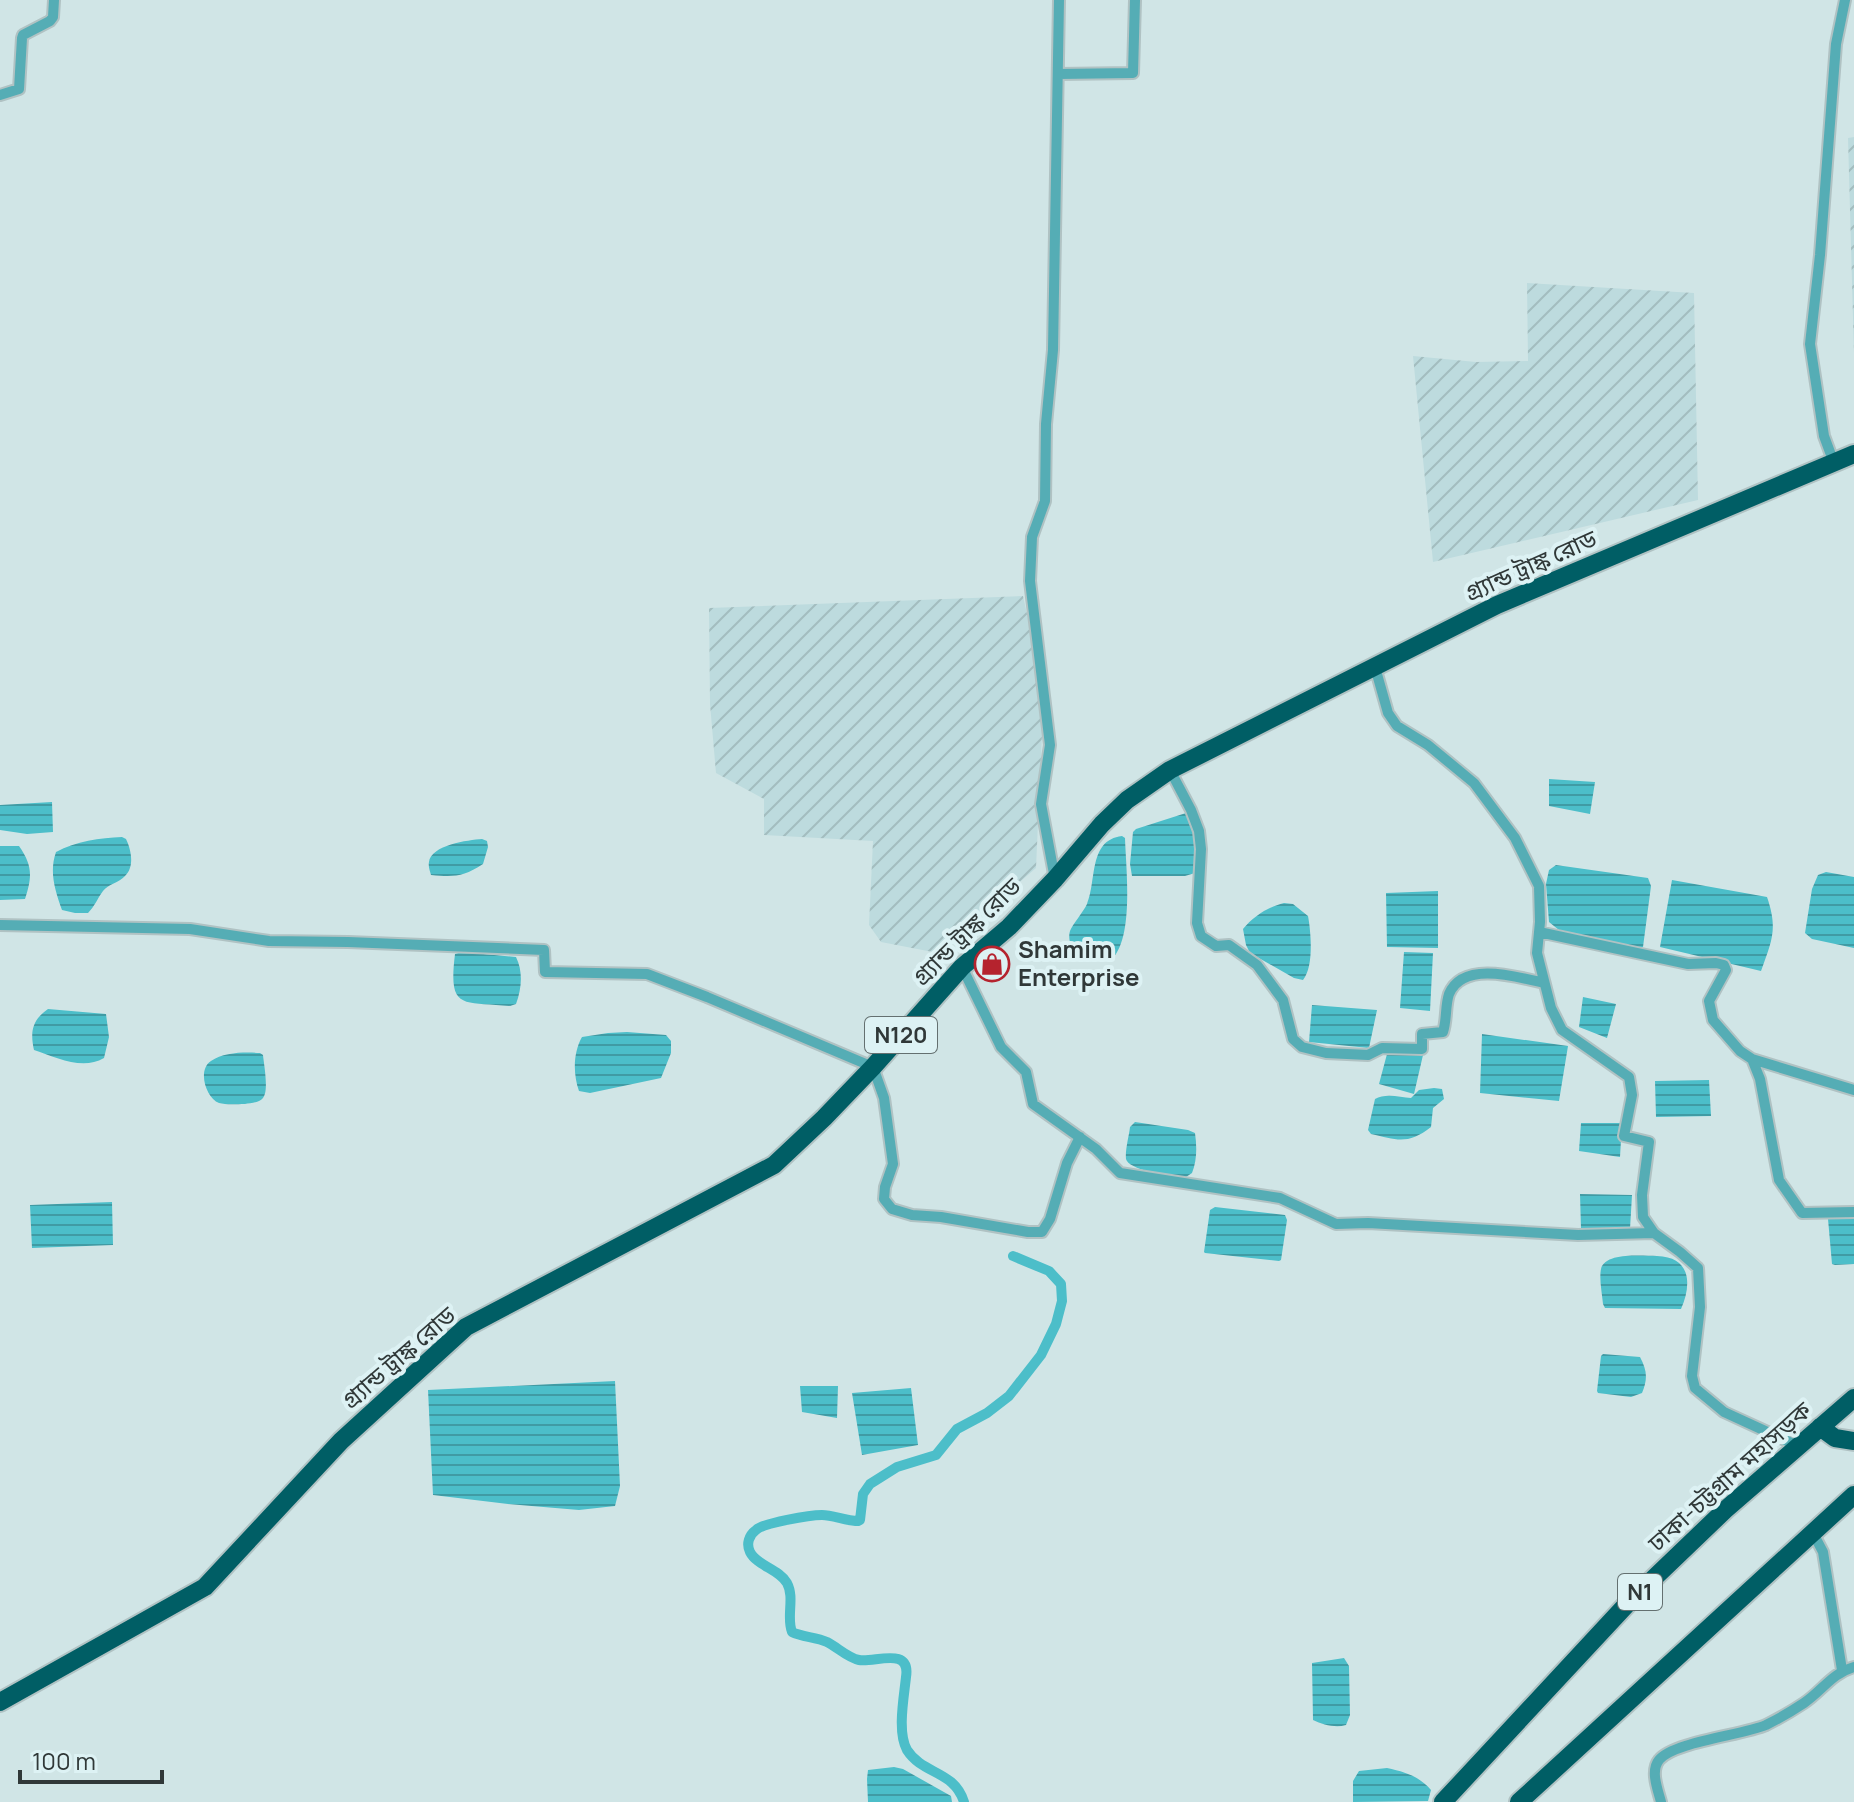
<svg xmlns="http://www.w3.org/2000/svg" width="1854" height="1802" viewBox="0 0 1854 1802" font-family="Manrope,'Noto Sans Bengali',sans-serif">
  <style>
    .industrial { fill: url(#industrial-furrows) }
    .water { fill: url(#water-rules) }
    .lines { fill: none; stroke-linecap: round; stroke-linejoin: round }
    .canal { stroke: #4cbec9; stroke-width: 10 }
    .street-casing { stroke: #b0c2c3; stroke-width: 14 }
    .highway-casing { stroke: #b0c2c3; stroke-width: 22 }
    .street { stroke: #55adb5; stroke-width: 10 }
    .highway { stroke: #005e65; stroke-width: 18 }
    .labels { text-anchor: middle; stroke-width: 8; stroke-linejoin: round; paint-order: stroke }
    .shield { fill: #ddf2f4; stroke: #647070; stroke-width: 2 }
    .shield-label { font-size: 22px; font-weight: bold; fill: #303838 }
    .street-label { font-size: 24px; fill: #303838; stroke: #ddf2f4 }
    .poi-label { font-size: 24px; font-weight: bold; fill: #303838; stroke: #ddf2f4; text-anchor: start }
  </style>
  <defs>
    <pattern id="industrial-furrows" width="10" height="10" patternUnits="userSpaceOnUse" patternTransform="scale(2)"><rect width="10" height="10" fill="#bddbde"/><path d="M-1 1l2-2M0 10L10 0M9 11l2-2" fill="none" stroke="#a3bdbf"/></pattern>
    <pattern id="water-rules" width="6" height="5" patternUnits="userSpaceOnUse" patternTransform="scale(2)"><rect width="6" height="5" fill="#4cbec9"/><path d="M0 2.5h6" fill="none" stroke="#409ba4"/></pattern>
  </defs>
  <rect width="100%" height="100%" fill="#d0e5e6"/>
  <path class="industrial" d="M1854,137V354L1848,138Z
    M1527,283L1694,293L1698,500L1433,562L1413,356L1476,362L1528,361Z
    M1023,596L1035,650L1043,713L1036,868L938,953L881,942L869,925L873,841L764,835V799L716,773L710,704L709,608Z"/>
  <path class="water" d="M1549,779L1595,782L1590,814L1549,806Z
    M52,802L53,832L27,834L0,830V805Z
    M1186,813C1198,830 1200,852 1195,873L1185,876H1132L1130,864L1133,832L1136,829Z
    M1122,836L1125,838C1126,869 1134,937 1112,959L1098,961L1080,959C1073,953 1067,940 1070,931C1072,925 1084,911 1087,904C1097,881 1088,840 1122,836Z
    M122,837L126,839C131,849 135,867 125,876C119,883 108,884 103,891C97,899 95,906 88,913H75L62,910C55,890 49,872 56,852C76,841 100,838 122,837Z
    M482,839L487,841L488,847L483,864C463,877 454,877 431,875C430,871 428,866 429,862C431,845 468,840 482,839Z
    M0,846H19C33,866 32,877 25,899L0,900Z
    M1556,865L1648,878L1651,886L1643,947H1635L1564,934L1549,922L1546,884L1549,870Z
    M1826,872L1854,877V948L1812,939L1805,933L1812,889L1818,875Z
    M1672,880L1767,897C1778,929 1772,940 1761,971L1660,947Z
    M1438,891V948L1387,947L1386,893Z
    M1284,903L1293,904L1308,916C1311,932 1314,967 1303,980L1294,978L1250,953L1246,945L1243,929C1254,916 1268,907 1284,903Z
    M462,952L516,957C523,971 522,988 516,1004L510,1006C462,1001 448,1011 455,954Z
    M1404,952L1433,953L1430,1011L1400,1008Z
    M1583,997L1616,1004L1607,1038L1579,1027Z
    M1312,1005L1377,1010L1369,1048L1309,1042Z
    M48,1009L106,1014L109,1037L104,1058C82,1071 56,1057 34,1050C30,1032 32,1020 48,1009Z
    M627,1032L666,1035L671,1041V1053L661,1078L590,1093L579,1091C573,1074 573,1053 582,1037L608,1033Z
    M1482,1034L1568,1046L1559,1101L1480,1093Z
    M260,1053L263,1055C264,1065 269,1091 263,1098C259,1103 250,1103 245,1104C237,1104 226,1105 219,1103C206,1098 197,1070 211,1061C224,1052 245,1052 260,1053Z
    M1387,1054L1423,1055L1414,1094L1379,1084Z
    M1709,1080L1711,1116L1656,1117L1655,1081Z
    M1434,1088L1442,1089L1444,1099L1433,1108L1431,1127C1408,1145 1397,1140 1371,1134L1368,1130L1375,1099C1385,1093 1400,1097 1411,1098L1419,1090Z
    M1135,1122L1188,1130L1195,1133C1197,1147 1197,1160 1192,1173C1190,1174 1188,1176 1186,1177C1177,1179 1128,1170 1126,1159C1125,1150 1129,1136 1130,1127Z
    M1581,1123H1622L1620,1157L1579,1151Z
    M1580,1194L1632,1195L1630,1229H1581Z
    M112,1202L113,1245L32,1248L30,1205Z
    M1215,1207L1285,1215L1287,1220L1281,1260L1279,1261L1205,1253L1204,1252L1210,1210Z
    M1828,1219H1854V1264L1835,1265L1832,1264Z
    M1657,1256C1691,1257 1692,1284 1681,1309L1605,1308L1603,1304C1602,1293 1599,1279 1601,1269C1605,1252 1642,1256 1657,1256Z
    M1603,1354L1640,1357C1647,1370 1648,1379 1642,1393L1631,1397L1598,1393L1597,1391L1601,1356Z
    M615,1381L620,1486L615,1506L579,1510L508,1504L433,1495L428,1390Z
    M800,1386H838L837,1418L802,1412Z
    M911,1388L918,1445L862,1455L852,1393Z
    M1344,1658L1349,1666L1350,1715L1346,1725C1336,1728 1323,1725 1313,1720L1312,1663Z
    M894,1767L903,1769L951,1796L952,1802H868L867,1779L868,1770Z
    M1387,1768C1405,1772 1419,1776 1431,1790L1428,1801L1353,1802V1781L1359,1771Z"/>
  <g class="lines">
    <path class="canal" d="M964,1802C954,1770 923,1775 907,1750C897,1732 904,1697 906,1677C911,1646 874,1663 859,1660C848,1658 837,1647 827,1642C816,1637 802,1637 792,1632C786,1617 795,1598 787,1583C779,1569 757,1566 750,1552C746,1544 749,1535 756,1530C763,1523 810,1515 822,1515C833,1515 846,1521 858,1521L860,1520L863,1494L870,1484L897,1467L936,1455L957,1429L987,1413L1009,1396L1041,1355L1056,1324L1062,1301L1061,1284L1049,1271L1013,1256"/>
    <g class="street-casing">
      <path id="street" d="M1058,74L1133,73L1135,0
        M0,95L19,89L22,38L23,35L50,21L53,17L54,0
        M1834,463L1824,436L1810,344L1820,255L1836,44L1845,0
        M1375,667L1388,713L1397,726L1428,745L1474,783L1515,838L1539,886L1540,922L1537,953L1551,1008L1562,1030L1629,1077L1632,1095L1624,1136L1649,1142L1642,1195L1643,1217L1654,1233L1680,1252L1698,1268L1700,1307L1692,1376L1695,1388L1724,1412L1798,1446
        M1170,770L1191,810L1199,831L1201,849L1197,923L1201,936L1216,946L1229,945L1257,965L1283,1000L1293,1039L1302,1047L1326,1053L1368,1055L1382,1048L1422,1049V1034L1443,1032C1447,1020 1445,1006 1449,994C1463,960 1518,977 1544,983
        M1055,879L1041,804L1050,745L1030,581L1032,537L1045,501L1046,424L1053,350L1059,0
        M0,925L190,929L269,941L348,942L544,950L545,972L647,974L707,997L873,1067L884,1098L893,1164L885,1187L884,1199L892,1209L912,1215L941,1217L1028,1232H1042L1050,1219L1067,1163L1080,1137
        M1539,932L1688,964L1716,963L1724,965L1726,970L1709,1001L1713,1020L1740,1051L1752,1059L1760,1079L1779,1180L1802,1213L1854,1212
        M962,967L1001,1047L1026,1072L1033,1104L1096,1149L1120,1173L1280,1198L1336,1224L1368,1223L1578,1235L1654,1233
        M1752,1059L1854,1090
        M1813,1533L1823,1552L1842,1670
        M1661,1802C1658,1790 1650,1771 1659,1760C1673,1742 1743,1735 1766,1725C1778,1719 1792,1711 1804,1703C1822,1691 1832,1673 1854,1667"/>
    </g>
    <g class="highway-casing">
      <path id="highway" d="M1820,1427L1835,1438L1854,1441
        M0,1702L205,1587L341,1441L466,1327L774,1165L824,1118L873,1067L962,967L1009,927L1055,879L1102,824L1127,800L1170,770L1497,605L1854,454
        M1443,1802L1628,1603L1725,1510L1854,1398
        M1519,1802L1854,1495"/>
    </g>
    <use href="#street" class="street"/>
    <use href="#highway" class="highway"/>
  </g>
  <defs>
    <g id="shop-ring" transform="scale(1.8)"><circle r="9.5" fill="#ddf2f4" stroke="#b5232e" stroke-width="1.5"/><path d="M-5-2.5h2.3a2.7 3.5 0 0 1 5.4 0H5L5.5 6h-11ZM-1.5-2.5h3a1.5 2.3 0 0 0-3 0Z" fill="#b5232e"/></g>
  </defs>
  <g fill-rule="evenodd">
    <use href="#shop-ring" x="992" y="964"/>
  </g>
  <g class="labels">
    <g class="shield">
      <rect x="865" y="1017" width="72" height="36" rx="6"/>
      <rect x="1618" y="1574" width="44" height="36" rx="6"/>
    </g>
    <g class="shield-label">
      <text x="901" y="1043">N120</text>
      <text x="1640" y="1600">N1</text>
    </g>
    <g class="street-label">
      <text transform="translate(1531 566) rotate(-24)" y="8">গ্র্যান্ড ট্রাঙ্ক রোড</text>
      <text transform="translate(967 932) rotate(-45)" y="8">গ্র্যান্ড ট্রাঙ্ক রোড</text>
      <text transform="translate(399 1358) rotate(-41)" y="8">গ্র্যান্ড ট্রাঙ্ক রোড</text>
      <text transform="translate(1730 1477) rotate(-42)" y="8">ঢাকা-চট্টগ্রাম মহাসড়ক</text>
    </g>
    <g class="poi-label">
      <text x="1018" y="958">Shamim<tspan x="1018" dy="28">Enterprise</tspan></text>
    </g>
  </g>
  <path d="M20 1770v12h142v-12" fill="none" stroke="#303838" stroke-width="4"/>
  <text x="32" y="1770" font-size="24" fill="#303838" stroke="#ddf2f4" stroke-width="6" paint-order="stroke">100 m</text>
</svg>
